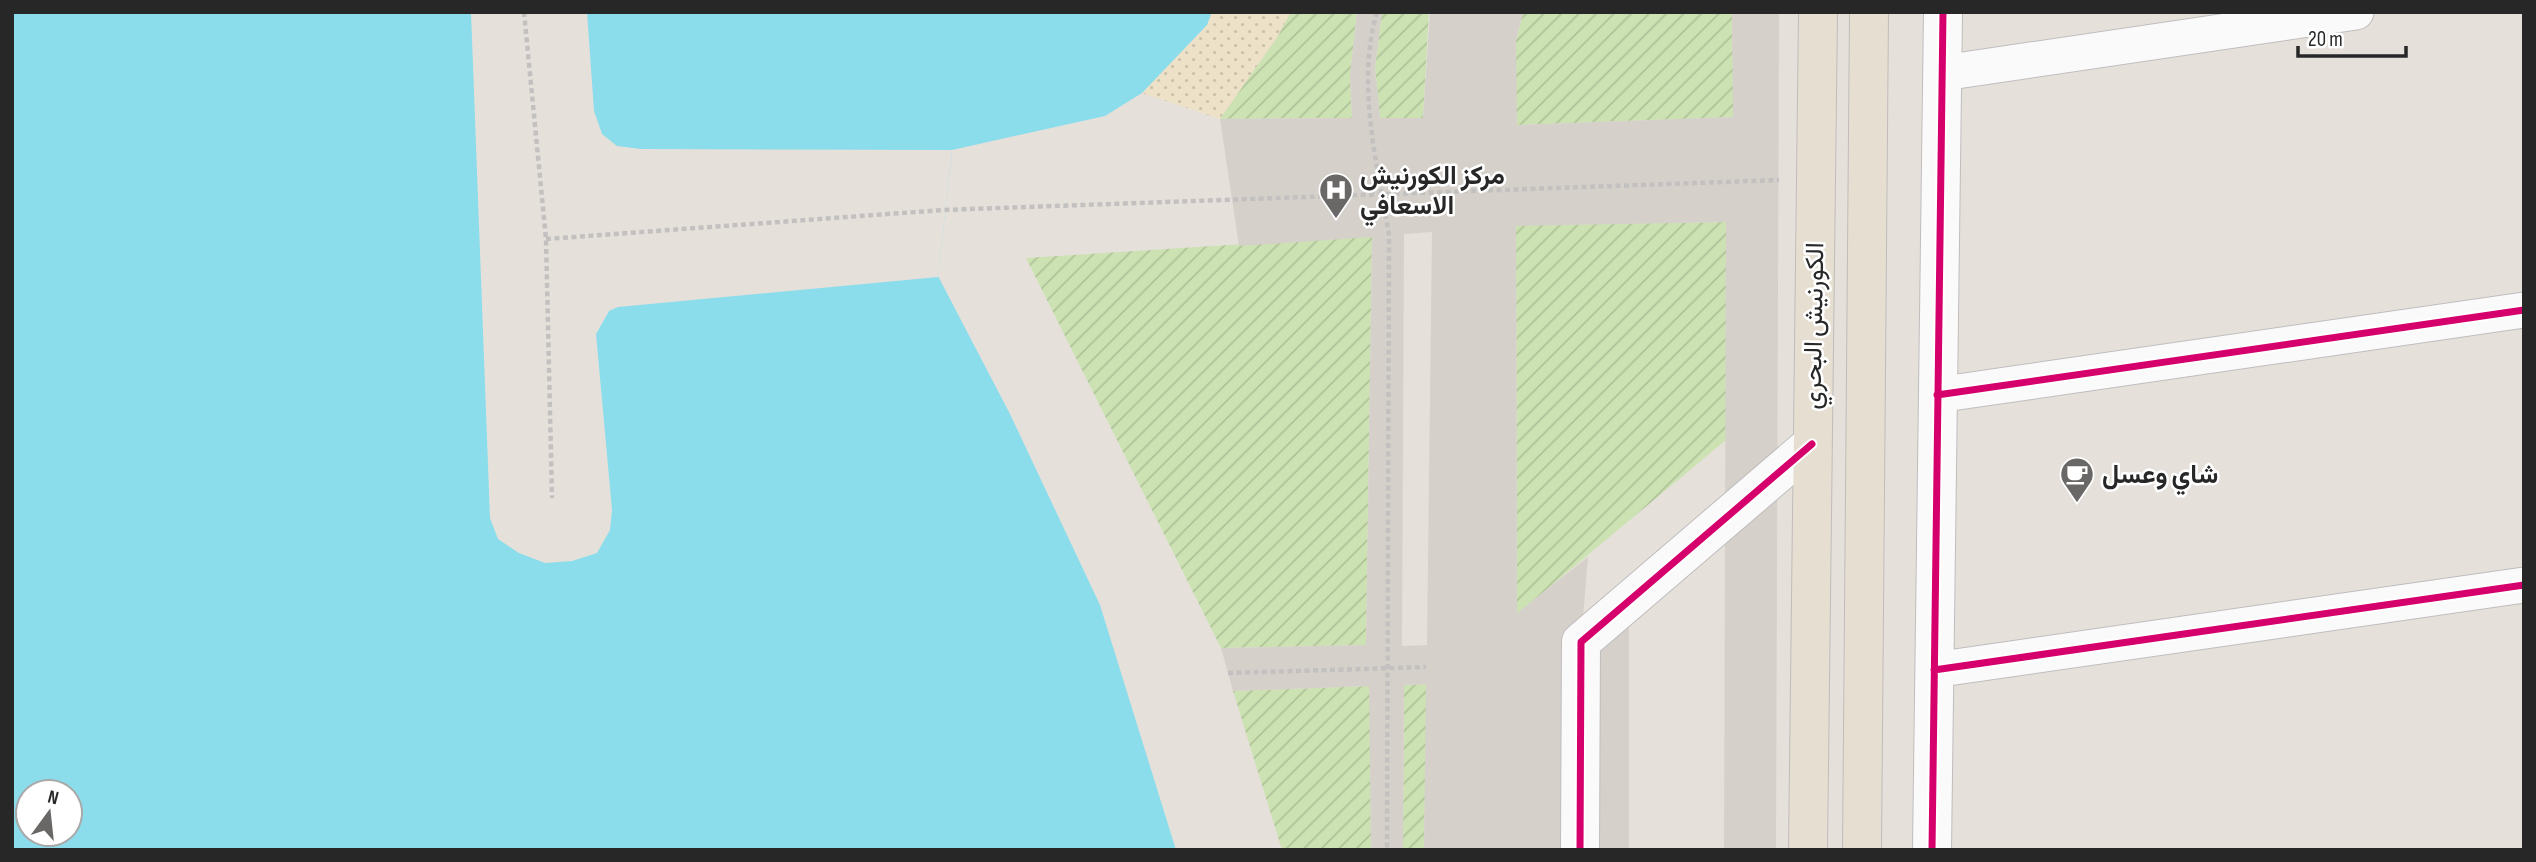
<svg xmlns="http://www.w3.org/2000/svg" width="2536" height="862" viewBox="0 0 2536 862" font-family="'Sofia Sans Condensed',Vazirmatn,sans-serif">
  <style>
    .sand { fill: url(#sand-dots) }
    .garden { fill: url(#garden-furrows) }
    .plaza { fill: #d6d0cb; fill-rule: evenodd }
    .water { fill: #8bddeb; fill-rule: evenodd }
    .pier { fill: #e6e0db }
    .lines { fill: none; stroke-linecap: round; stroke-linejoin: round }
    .street-casing { stroke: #bfbdbd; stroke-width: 37 }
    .secondary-casing { stroke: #bfbdbd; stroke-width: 40 }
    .primary-casing { stroke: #bfbcbb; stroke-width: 40 }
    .path { stroke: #c2c1c0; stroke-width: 4.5; stroke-dasharray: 5 3.5; stroke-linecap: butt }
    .street { stroke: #fbfafa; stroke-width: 35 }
    .secondary { stroke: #fbfafa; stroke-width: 38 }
    .primary { stroke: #e6ded1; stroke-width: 38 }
    .cycleway-casing { stroke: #fff; stroke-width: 11 }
    .cycleway { stroke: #d6006c; stroke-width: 7 }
    .labels { text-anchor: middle; stroke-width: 5; stroke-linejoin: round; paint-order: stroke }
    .poi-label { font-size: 26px; font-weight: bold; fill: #272727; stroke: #fff; text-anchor: start }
    .street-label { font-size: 26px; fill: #272727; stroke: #fff }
  </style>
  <defs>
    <pattern id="sand-dots" width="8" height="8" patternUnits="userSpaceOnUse" patternTransform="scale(1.75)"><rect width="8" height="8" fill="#ede1c8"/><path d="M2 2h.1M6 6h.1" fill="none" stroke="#cbc1ac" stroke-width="1.8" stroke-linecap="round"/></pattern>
    <pattern id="garden-furrows" width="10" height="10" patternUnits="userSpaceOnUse" patternTransform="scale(1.75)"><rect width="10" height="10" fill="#cce2b2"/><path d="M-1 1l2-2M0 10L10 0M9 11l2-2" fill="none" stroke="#afc299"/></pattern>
  </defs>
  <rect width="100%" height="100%" fill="#e6e0db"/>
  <path class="sand" d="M1212,12H1291L1278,36L1220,119L1142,93L1207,25Z"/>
  <path class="garden" d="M1291,12H1357L1350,75L1352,118L1220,119L1278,36Z
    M1382,12H1429L1423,118H1380L1375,67Z
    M1523,12H1732L1734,117L1516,125V41Z
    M1726,222V440L1517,614L1516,225Z
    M1372,236L1366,645L1221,648L1026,258Z
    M1427,684L1424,850H1403L1404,685Z
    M1370,686L1371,850H1282L1233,691Z"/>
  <path class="plaza" d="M1357,12H1382L1375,67L1380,118H1423L1430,12H1523L1516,41L1517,125L1733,117L1732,12H1779L1776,850H1724L1726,222L1516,226L1517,613L1588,557L1581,642L1629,601V850H1424L1426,684L1404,685L1403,850H1371L1369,686L1233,691L1221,648L1366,645L1372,237L1239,246L1220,119L1352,118L1350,75ZM1432,232L1427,645L1402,646L1404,234Z"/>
  <path class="water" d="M12,12H1212L1207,25L1142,93L1105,116L952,150L938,276L1010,414L1100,605L1176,850H12ZM28,792H70V834H28Z"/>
  <path class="pier" d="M471,12H587L594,111L602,134L617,146L641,149L952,150L938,277L618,307L609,311L596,334L612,510L610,530L597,553L572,561L545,563L519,553L498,539L490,518Z"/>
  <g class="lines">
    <g class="street-casing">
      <path id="street" d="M1943,73L2356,12
        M1937,395L2524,310
        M1934,670L2524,585"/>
    </g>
    <g class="secondary-casing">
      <path id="secondary" d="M1580,850L1581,642L1812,444
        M1932,850L1943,12"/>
    </g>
    <g class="primary-casing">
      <path id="primary" d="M1808,850L1818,12
        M1862,850L1869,12"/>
    </g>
    <path class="path" d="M524,12L546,239L552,498
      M1377,12C1356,83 1377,164 1389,235L1387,850
      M546,239L943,210L1779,180
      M1228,673L1426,667"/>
    <use href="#street" class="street"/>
    <use href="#secondary" class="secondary"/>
    <use href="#primary" class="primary"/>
    <g class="cycleway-casing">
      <path id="cycleway" d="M1937,395L2524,310
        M1934,670L2524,585
        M1580,850L1581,642L1812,444
        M1932,850L1943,12"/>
    </g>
    <use href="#cycleway" class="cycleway"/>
  </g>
  <defs>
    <g id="hospital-pin" transform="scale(1.75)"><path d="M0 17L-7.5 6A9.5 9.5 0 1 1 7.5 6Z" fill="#6a6866" stroke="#fff"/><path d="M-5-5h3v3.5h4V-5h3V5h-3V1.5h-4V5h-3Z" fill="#fff"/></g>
    <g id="cafe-pin" transform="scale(1.75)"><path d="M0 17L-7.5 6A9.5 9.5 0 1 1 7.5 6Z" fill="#6a6866" stroke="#fff"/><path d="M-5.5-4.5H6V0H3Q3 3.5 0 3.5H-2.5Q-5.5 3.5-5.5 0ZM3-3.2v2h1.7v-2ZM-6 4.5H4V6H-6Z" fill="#fff"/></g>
  </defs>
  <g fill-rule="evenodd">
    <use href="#hospital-pin" x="1336" y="190"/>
    <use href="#cafe-pin" x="2077" y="474"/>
  </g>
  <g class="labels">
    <g class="poi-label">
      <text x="1360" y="184">مركز الكورنيش<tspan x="1360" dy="30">الاسعافي</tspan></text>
      <text x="2102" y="483">شاي وعسل</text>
    </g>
    <g class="street-label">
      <text transform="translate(1813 326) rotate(-89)" y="9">الكورنيش البحري</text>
    </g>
  </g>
  <rect width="2536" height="862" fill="none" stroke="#272727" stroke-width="28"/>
  <g transform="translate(49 813) rotate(15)"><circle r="33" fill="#ffffff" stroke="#a9a9a9" stroke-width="2"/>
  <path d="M0-5L12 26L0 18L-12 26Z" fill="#6a6866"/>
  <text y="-10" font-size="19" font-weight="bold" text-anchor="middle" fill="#272727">N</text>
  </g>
  <path d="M2298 46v10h108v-10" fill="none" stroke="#272727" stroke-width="3.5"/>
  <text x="2308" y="46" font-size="21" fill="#272727" stroke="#ffffff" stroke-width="5" paint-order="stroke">20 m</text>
</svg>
